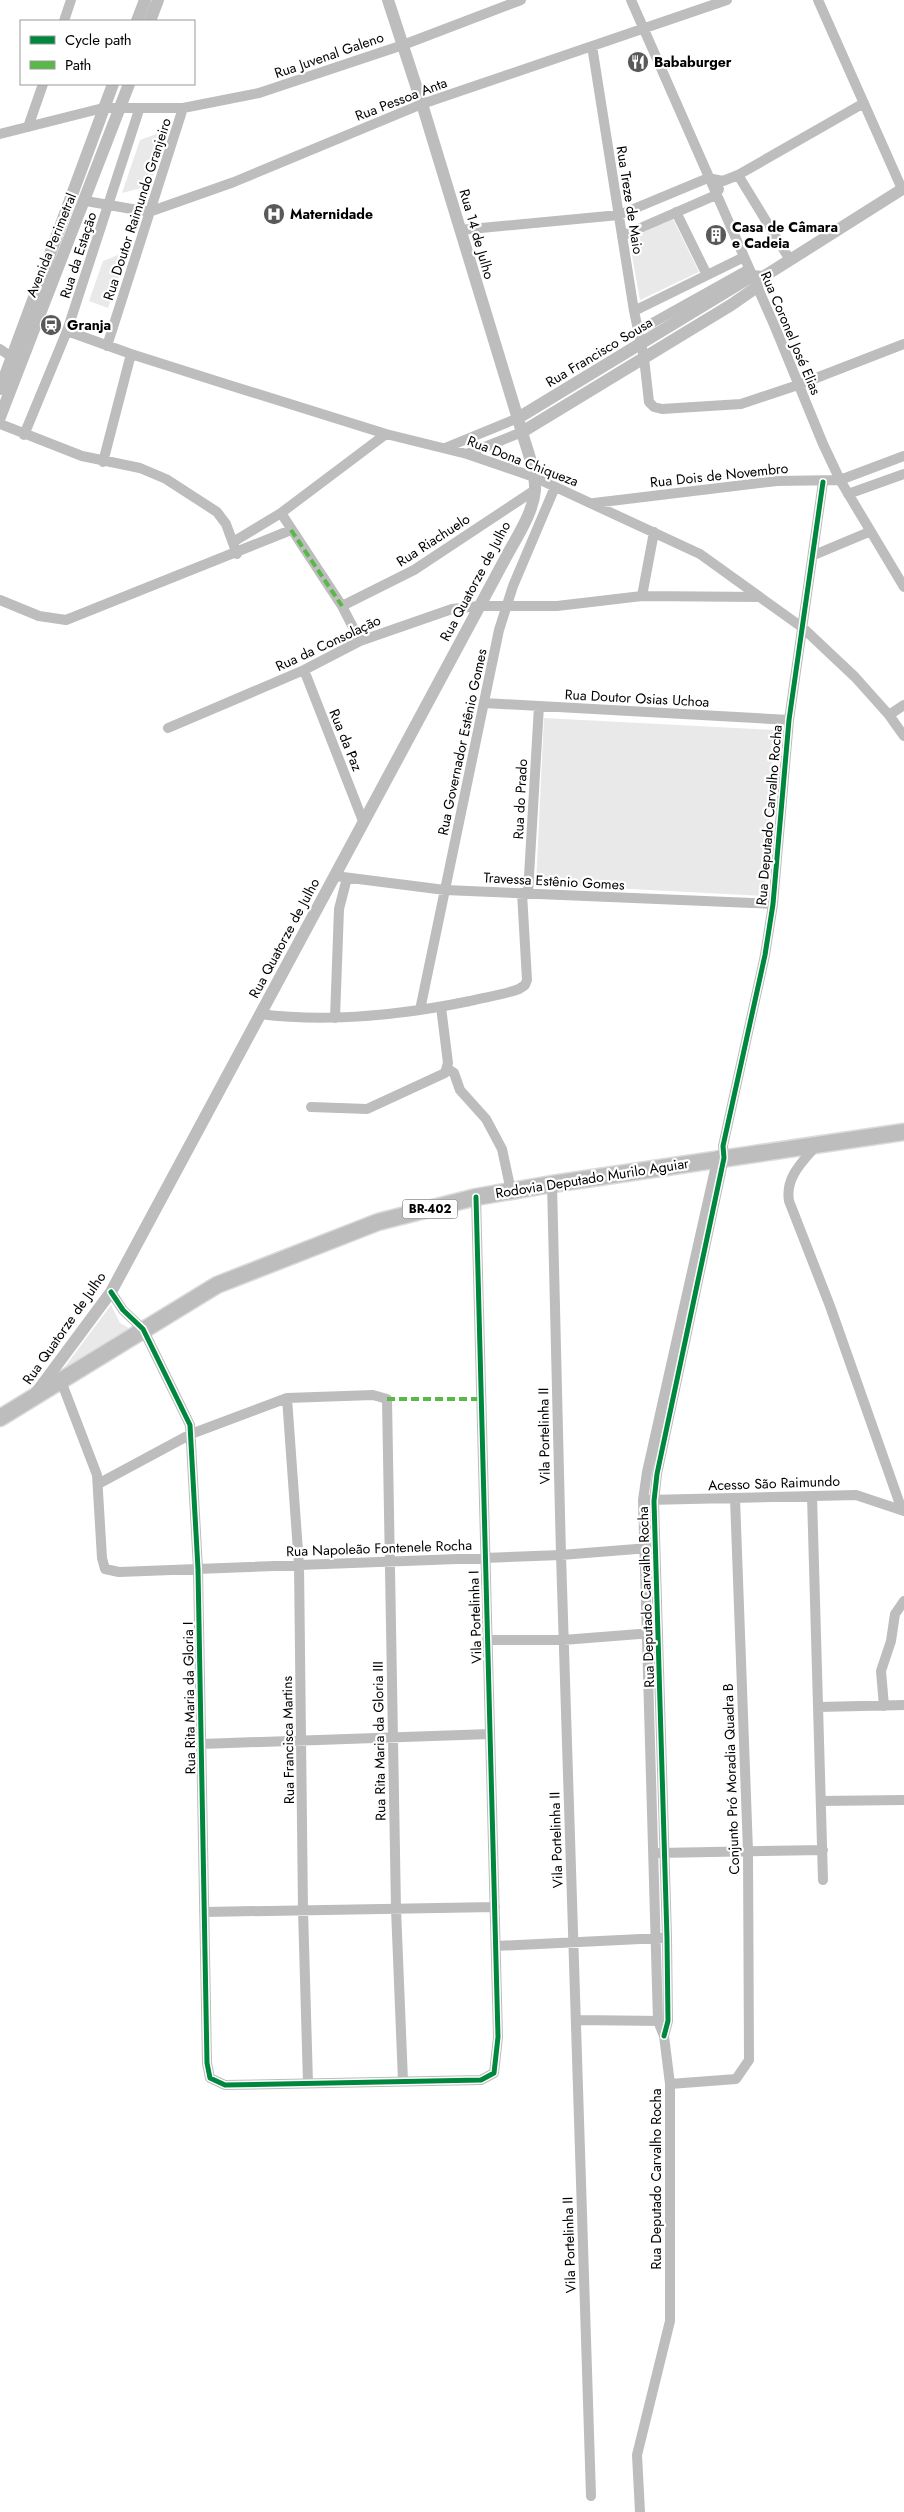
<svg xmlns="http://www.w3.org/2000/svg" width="904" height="2512" viewBox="0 0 904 2512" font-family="Jost,sans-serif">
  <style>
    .green { fill: #e9e9e9 }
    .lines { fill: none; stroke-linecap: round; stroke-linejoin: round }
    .trunk-casing { stroke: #dbdbdb; stroke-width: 19 }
    .minor { stroke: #bdbdbd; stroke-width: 10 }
    .tertiary { stroke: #bdbdbd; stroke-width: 12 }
    .trunk { stroke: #bdbdbd; stroke-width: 16 }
    .quiet { stroke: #58b947; stroke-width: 4; stroke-dasharray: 8 4; stroke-linecap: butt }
    .cycleway-casing { stroke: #fff; stroke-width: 8 }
    .cycleway { stroke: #00873e; stroke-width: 5 }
    .labels { text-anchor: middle; stroke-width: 4.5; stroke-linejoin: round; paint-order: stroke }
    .shield { fill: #fff; stroke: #4c4c4c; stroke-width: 1 }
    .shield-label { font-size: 12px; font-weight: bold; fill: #000 }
    .street-label { font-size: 14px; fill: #000; stroke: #fff }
    .poi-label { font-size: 14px; font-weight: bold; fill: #000; stroke: #fff; text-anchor: start }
  </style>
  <rect width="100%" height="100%" fill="#fff"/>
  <path class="green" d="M170,129L149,186L122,193L140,140Z
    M673,219L699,272L640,300L629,239Z
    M128,251L108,308L89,301L103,261Z
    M544,718L774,730L765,896L536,884Z
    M111,1305L120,1323L134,1331L61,1372Z"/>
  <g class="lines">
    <g class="trunk-casing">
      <path id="trunk" d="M0,1418L217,1285L378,1222L476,1197L552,1184L904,1132"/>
    </g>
    <path class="minor" d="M631,0L775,327L823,444L840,480L904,587
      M818,0L902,189
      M64,21L71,0
      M592,46L634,311L644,358L649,402L654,407L662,409L741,404L798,385L904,344
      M28,127L43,84
      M0,134L103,108H183L259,93L403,45L521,0
      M738,175L790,260
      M86,201L149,212L234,182L422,104L727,0
      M676,212L707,275
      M460,230L619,215L708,178L723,181L738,175L864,103
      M622,236L716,195L719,189
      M634,311L744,257
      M67,331L131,354L232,386L386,434L467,454L534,477L700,554L803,628L855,677L889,715L904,736
      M638,331L749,269
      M107,346L183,108
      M0,349L10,356
      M0,424L82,456L140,468L166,479L217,512L226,524L237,554
      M24,435L67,331L139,110
      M445,448L518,418
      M467,454L522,432
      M103,462L131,354
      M848,494L904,474
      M594,503L777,481L840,480L904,456
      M281,513L342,606L360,641
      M233,542L281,513L386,434
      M814,555L869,532
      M642,596L654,532
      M0,600L39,616L66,620L291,530
      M342,606L414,570L535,490
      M304,670L363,821
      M484,703L789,720
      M889,715L904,705
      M168,728L304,670L360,641L452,609L479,606H557L642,596L760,597
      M335,876L445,890L773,904
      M528,893L539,706
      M420,1010L499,630L513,586L555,487
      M260,1014C329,1023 402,1015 470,1001C486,997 503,995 519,989L525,985L527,980L522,893
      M335,1018L339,909L347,878
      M448,1069L454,1073L460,1090L486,1119L502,1149L511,1191
      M311,1107L367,1109L445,1073L448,1063L441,1007
      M816,1146C802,1162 785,1178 789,1201L830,1306L902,1510
      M552,1184L561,1555L591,2496
      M111,1292L123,1310L143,1329L190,1425L198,1569L207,2063L210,2078L225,2085L481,2080L494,2073L498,2037L476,1197
      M61,1381L97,1475L102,1558L105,1569L119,1572L561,1555L649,1548
      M287,1398L299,1565L303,1910L308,2083
      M98,1484L191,1434L287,1398L373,1395L387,1399L396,1909L403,2081
      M812,1496L823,1880
      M648,1500L856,1495L904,1511
      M487,1640H563L652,1633
      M884,1706L881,1671L891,1641L895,1614L904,1601
      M818,1707L904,1705
      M201,1744L490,1734
      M821,1801L904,1800
      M659,1853L823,1850
      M204,1912L495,1907
      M496,1946L661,1938
      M576,2020L662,2021
      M664,2036L668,2021L667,1938L654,1501L657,1474L724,1158L723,1146L765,955L773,904L789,720L823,482
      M670,2084L736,2079L749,2060L748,1851L735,1498
      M640,2512L637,2455L670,2321V2084L664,2036L658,2021L643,1500L647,1472L718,1156"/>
    <path class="tertiary" d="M137,21L145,0
      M150,21L158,0
      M0,389L113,84
      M0,417L129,84
      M518,418L752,276L763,277
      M522,432L731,305L757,287L763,277L904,188
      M36,1393L111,1292L505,559C516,538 533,514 535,490C536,471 527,450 522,432L422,104L388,0"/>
    <use href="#trunk" class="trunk"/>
    <path class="quiet" d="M291,530L342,606
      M387,1399H481"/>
    <g class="cycleway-casing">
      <path id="cycleway" d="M111,1292L123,1310L143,1329L190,1425L198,1569L207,2063L210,2078L225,2085L481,2080L494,2073L498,2037L476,1197
        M664,2036L668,2021L667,1938L654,1501L657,1474L724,1158L723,1146L765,955L773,904L789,720L823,482"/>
    </g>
    <use href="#cycleway" class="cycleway"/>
  </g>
  <defs>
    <g id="restaurant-disc" transform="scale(1.125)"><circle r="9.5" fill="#595959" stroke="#fff"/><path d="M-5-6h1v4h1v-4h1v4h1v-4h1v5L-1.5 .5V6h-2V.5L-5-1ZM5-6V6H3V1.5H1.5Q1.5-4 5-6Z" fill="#fff"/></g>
    <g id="hospital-disc" transform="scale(1.125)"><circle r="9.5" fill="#595959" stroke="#fff"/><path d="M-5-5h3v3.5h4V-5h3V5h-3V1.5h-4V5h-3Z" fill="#fff"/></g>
    <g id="building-disc" transform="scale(1.125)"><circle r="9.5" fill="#595959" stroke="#fff"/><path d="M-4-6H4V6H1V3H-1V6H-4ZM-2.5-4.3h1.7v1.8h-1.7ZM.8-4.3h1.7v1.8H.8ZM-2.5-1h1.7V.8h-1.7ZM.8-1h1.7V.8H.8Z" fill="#fff"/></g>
    <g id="station-disc" transform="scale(1.125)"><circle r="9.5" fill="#595959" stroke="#fff"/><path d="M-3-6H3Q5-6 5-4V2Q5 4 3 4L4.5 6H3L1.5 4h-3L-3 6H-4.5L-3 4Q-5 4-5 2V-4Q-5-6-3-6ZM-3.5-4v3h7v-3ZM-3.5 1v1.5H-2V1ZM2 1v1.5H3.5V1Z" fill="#fff"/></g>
  </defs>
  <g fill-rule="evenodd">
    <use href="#restaurant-disc" x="638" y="62"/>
    <use href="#hospital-disc" x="274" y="214"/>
    <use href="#building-disc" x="716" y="235"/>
    <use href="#station-disc" x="51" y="325"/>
  </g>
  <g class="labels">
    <rect class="shield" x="402.5" y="1199.5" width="55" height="19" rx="4"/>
    <g class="shield-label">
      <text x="430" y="1213">BR-402</text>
    </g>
    <g class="street-label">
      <text transform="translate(329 55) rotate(-19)" y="5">Rua Juvenal Galeno</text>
      <text transform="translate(401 99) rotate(-21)" y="5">Rua Pessoa Anta</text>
      <text transform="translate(630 200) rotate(81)" y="5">Rua Treze de Maio</text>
      <text transform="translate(137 209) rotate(-72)" y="5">Rua Doutor Raimundo Granjeiro</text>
      <text transform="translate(477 234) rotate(74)" y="5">Rua 14 de Julho</text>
      <text transform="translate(51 245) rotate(-68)" y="5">Avenida Perimetral</text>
      <text transform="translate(78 255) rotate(-72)" y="5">Rua da Estação</text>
      <text transform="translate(791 333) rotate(67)" y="5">Rua Coronel José Elias</text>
      <text transform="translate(599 352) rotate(-31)" y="5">Rua Francisco Sousa</text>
      <text transform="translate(523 461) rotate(21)" y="5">Rua Dona Chiqueza</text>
      <text transform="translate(719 475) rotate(-6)" y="5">Rua Dois de Novembro</text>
      <text transform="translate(433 540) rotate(-33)" y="5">Rua Riachuelo</text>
      <text transform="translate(475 581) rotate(-62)" y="5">Rua Quatorze de Julho</text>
      <text transform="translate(328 643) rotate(-25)" y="5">Rua da Consolação</text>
      <text transform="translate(637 698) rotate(3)" y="5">Rua Doutor Osias Uchoa</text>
      <text transform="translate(346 740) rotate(68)" y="5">Rua da Paz</text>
      <text transform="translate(462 742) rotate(-78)" y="5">Rua Governador Estênio Gomes</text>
      <text transform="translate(520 799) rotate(-87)" y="5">Rua do Prado</text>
      <text transform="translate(769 815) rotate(-85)" y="5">Rua Deputado Carvalho Rocha</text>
      <text transform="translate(554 881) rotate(3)" y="5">Travessa Estênio Gomes</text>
      <text transform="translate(284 938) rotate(-62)" y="5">Rua Quatorze de Julho</text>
      <text transform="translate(592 1178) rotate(-9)" y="5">Rodovia Deputado Murilo Aguiar</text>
      <text transform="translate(64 1328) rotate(-55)" y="5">Rua Quatorze de Julho</text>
      <text transform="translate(544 1436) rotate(-91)" y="5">Vila Portelinha II</text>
      <text transform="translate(774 1483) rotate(-2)" y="5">Acesso São Raimundo</text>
      <text transform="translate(379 1548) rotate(-2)" y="5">Rua Napoleão Fontenele Rocha</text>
      <text transform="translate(646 1597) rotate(-92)" y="5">Rua Deputado Carvalho Rocha</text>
      <text transform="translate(475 1617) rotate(-92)" y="5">Vila Portelinha I</text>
      <text transform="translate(189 1698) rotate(-91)" y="5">Rua Rita Maria da Gloria I</text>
      <text transform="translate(288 1740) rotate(-91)" y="5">Rua Francisca Martins</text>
      <text transform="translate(379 1741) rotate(-91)" y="5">Rua Rita Maria da Gloria III</text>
      <text transform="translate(731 1779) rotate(-92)" y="5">Conjunto Pró Moradia Quadra B</text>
      <text transform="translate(556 1840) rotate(-92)" y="5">Vila Portelinha II</text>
      <text transform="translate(656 2179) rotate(-90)" y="5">Rua Deputado Carvalho Rocha</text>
      <text transform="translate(569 2245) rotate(-92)" y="5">Vila Portelinha II</text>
    </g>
    <g class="poi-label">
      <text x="654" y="67">Bababurger</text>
      <text x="290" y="219">Maternidade</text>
      <text x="732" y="232">Casa de Câmara<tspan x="732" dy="16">e Cadeia</tspan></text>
      <text x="67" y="330">Granja</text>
    </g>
  </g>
  <rect x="20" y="20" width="175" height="65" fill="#ffffff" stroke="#999999"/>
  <rect x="30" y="36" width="25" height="8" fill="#00873e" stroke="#999999"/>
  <text x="65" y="45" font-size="15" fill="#000000">Cycle path</text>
  <rect x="30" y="61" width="25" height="8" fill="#58b947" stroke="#999999"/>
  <text x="65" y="70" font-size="15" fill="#000000">Path</text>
</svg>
